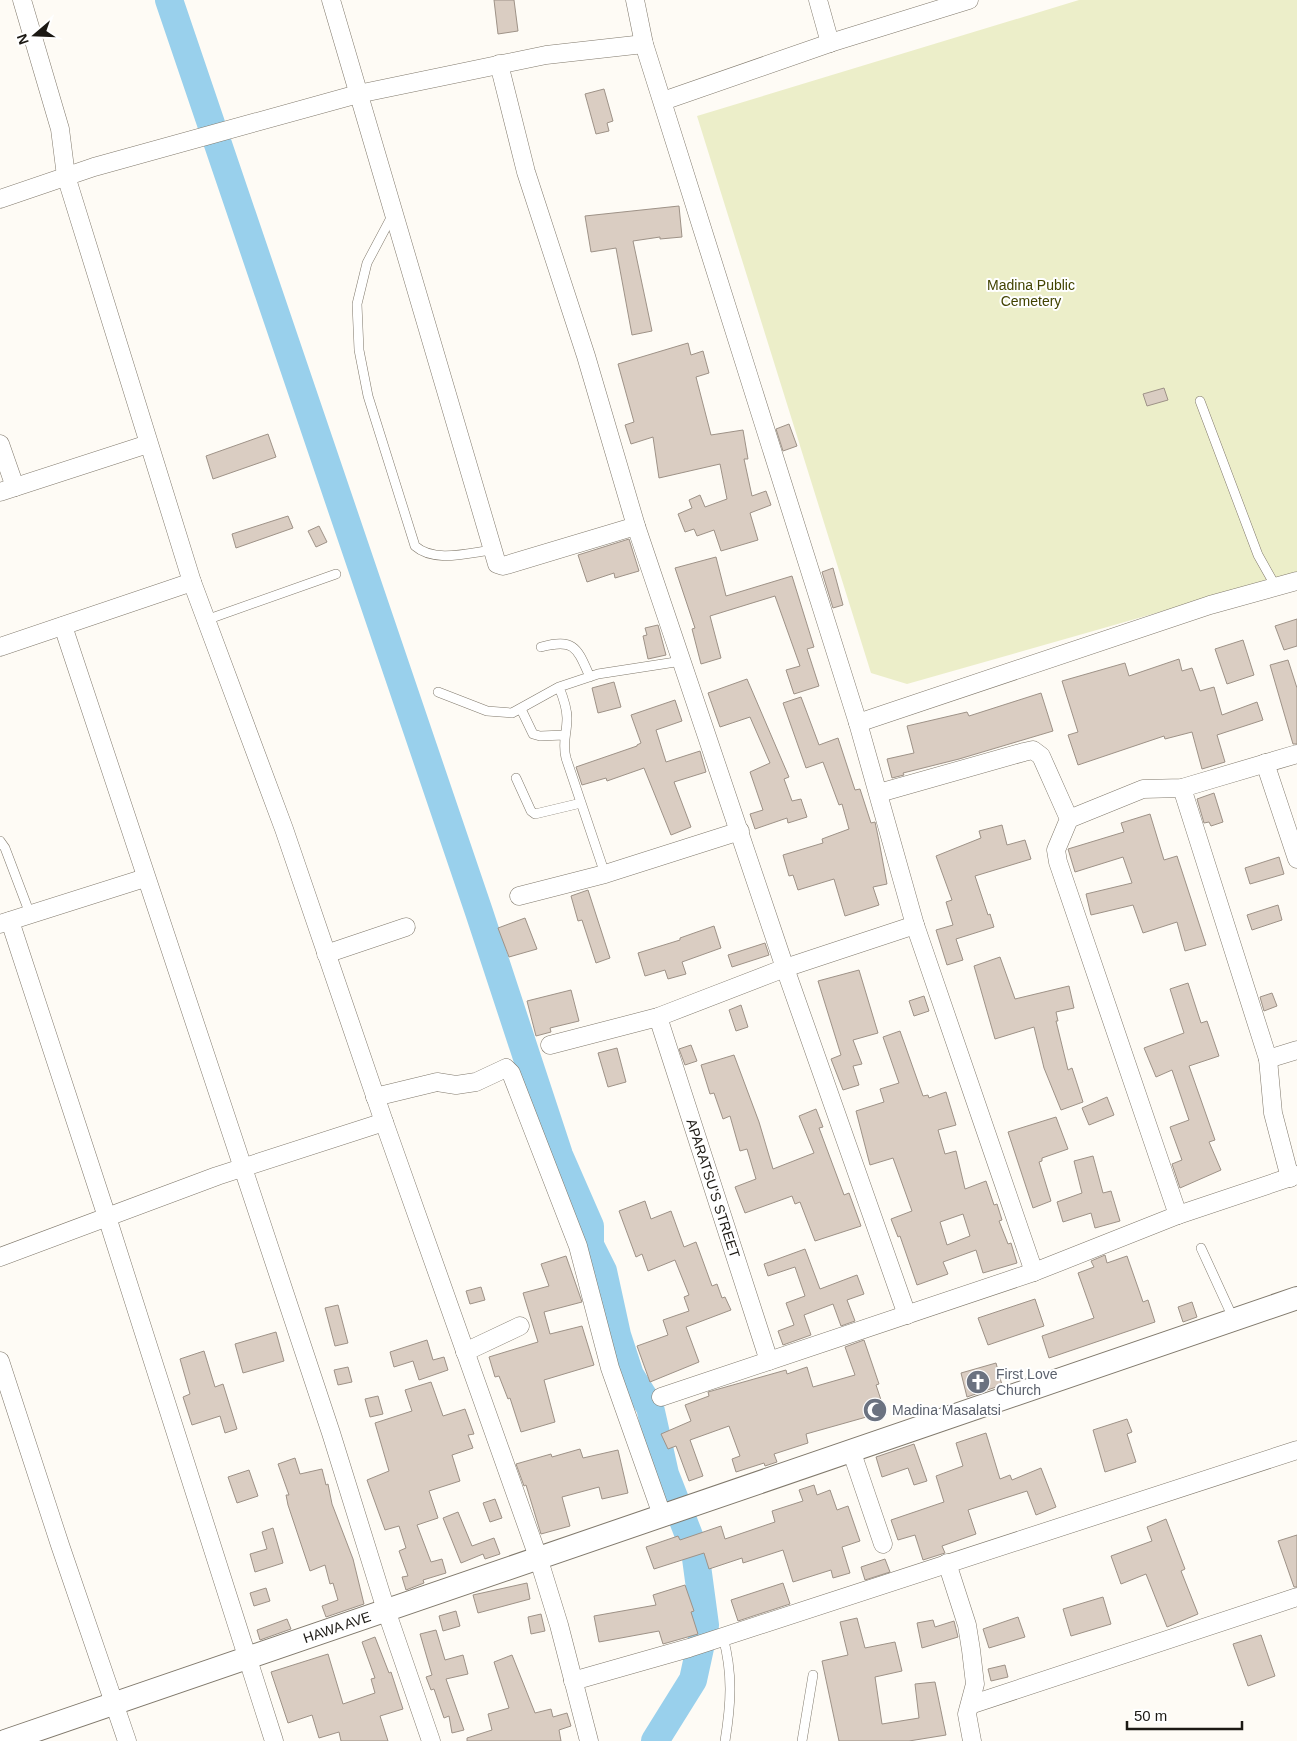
<svg xmlns="http://www.w3.org/2000/svg" width="1297" height="1741" viewBox="0 0 1297 1741" font-family="Arial,sans-serif">
  <style>
    .green { fill: #eceec9 }
    .lines { fill: none; stroke-linecap: round; stroke-linejoin: round }
    .river { stroke: #99d0ec; stroke-width: 28 }
    .building { fill: #dacdc2; stroke: #9e9287; fill-rule: evenodd }
    .service-casing { stroke: #80796c; stroke-width: 10 }
    .minor-casing { stroke: #80796c; stroke-width: 19 }
    .tertiary-casing { stroke: #80796c; stroke-width: 24 }
    .service { stroke: #fff; stroke-width: 9 }
    .minor { stroke: #fff; stroke-width: 18 }
    .tertiary { stroke: #fff; stroke-width: 22 }
    .labels { text-anchor: middle; stroke-width: 4; stroke-linejoin: round; paint-order: stroke }
    .park-label { font-size: 14px; fill: #424302; stroke: #fff }
    .street-label { font-size: 14px; fill: #1c1914; stroke: #fff }
    .worship-label { font-size: 14px; fill: #5b616d; stroke: #fff; text-anchor: start }
  </style>
  <rect width="100%" height="100%" fill="#fefbf5"/>
  <path class="green" d="M1079,0H1297V573L907,684L871,673L697,116Z"/>
  <g class="lines">
    <path class="river" d="M169,0L479,912L559,1155L590,1226V1245L603,1271L617,1335L630,1375L650,1407L665,1474L695,1551L705,1625L693,1680L655,1741"/>
  </g>
  <path class="building" d="M494,0H514L518,31L498,34Z
    M604,89L613,121L607,123L609,131L596,134L585,94Z
    M679,206L682,237L660,239V237L633,241L652,331L632,335L616,248L591,252L585,216Z
    M688,343L691,355L703,351L709,373L696,377L711,435L743,430L748,459H744L752,496L766,491L771,505L750,513L758,540L721,551L714,530L697,536L694,529L685,532L678,514L692,508L689,500L700,495L705,507L727,499L720,464L659,478L653,437L631,444L625,425L634,422L618,364Z
    M1164,388L1168,400L1147,406L1143,394Z
    M789,424L797,446L783,451L776,429Z
    M268,434L276,457L213,479L206,456Z
    M288,516L293,528L236,548L232,534Z
    M319,526L327,542L316,547L308,531Z
    M629,539L639,571L615,578L614,573L587,582L578,555Z
    M716,557L726,596L792,576L814,647L807,649L819,686L794,694L786,670L800,666L775,596L710,616L721,658L701,664L692,629L695,628L675,568Z
    M833,568L843,605L833,608L822,572Z
    M1297,619V646L1284,650L1275,626Z
    M658,625L666,655L648,659L643,636L647,635L645,628Z
    M1243,640L1254,675L1227,684L1215,649Z
    M1179,659L1182,671L1192,668L1200,691L1214,687L1222,715L1257,702L1263,720L1217,735L1225,762L1202,769L1192,732L1165,739L1164,736L1078,765L1068,735L1078,732L1062,681L1125,663L1129,676Z
    M1288,660L1297,688V744H1293L1270,665Z
    M747,679L789,777L784,779L792,801L801,799L807,817L788,823L787,818L755,829L750,814L763,810L750,772L770,763L750,717L720,727L708,693Z
    M614,682L621,707L598,713L592,688Z
    M1041,693L1053,731L959,759L903,773L904,775L892,778L887,759L914,753L907,726L967,712L969,716Z
    M801,697L819,745L838,738L855,790L860,789L871,823L875,822L879,841L887,884L873,887L879,905L845,916L834,879L798,890L793,875L789,876L783,855L823,843L822,839L849,829L842,804L839,805L823,762L806,768L783,703Z
    M675,700L682,721L656,730L666,762L700,751L706,772L674,782L691,827L671,835L644,768L607,781L606,778L582,785L576,767L637,746V745L641,743L631,715Z
    M1214,793L1223,822L1211,826L1209,822L1204,823L1197,799Z
    M1150,814L1164,860L1177,856L1206,945L1185,951L1177,922L1143,933L1133,905L1091,915L1086,894L1132,883L1123,857L1075,872L1068,849L1124,832L1121,823Z
    M1002,825L1007,845L1025,840L1031,859L975,876L988,915L990,914L994,927L956,939L963,960L947,965L936,930L953,925L946,902L952,900L936,856L981,838L979,831Z
    M1279,857L1284,874L1250,884L1245,868Z
    M588,890L610,958L596,963L582,920L578,921L571,896Z
    M1278,905L1282,920L1252,930L1247,915Z
    M525,918L537,949L509,957L498,928Z
    M714,926L721,948L682,962L686,974L668,979L665,970L645,976L638,953L680,940V938Z
    M765,943L769,955L732,967L728,955Z
    M1000,957L1015,999L1069,986L1074,1008L1056,1012L1058,1021H1056L1068,1070L1072,1068L1083,1102L1061,1110L1044,1068L1034,1027L995,1039L974,966Z
    M859,970L878,1033L853,1040L862,1064L853,1066L859,1085L843,1090L831,1059L841,1055L818,981Z
    M1188,983L1201,1023L1207,1021L1219,1056L1189,1066L1215,1140L1209,1142L1221,1170L1180,1188L1172,1164L1182,1160L1170,1127L1189,1120L1172,1070L1156,1077L1144,1048L1184,1033L1170,989Z
    M571,990L579,1021L550,1028L551,1032L536,1036L527,1001Z
    M1272,993L1277,1006L1264,1011L1260,997Z
    M924,996L929,1011L914,1016L909,1001Z
    M741,1005L748,1027L736,1031L729,1010Z
    M900,1031L923,1096L928,1095L929,1098L946,1092L956,1125L938,1130L945,1154L956,1151L965,1189L986,1181L994,1205L997,1204L1002,1220L999,1221L1008,1244L1011,1243L1017,1263L983,1273L976,1250L943,1262L948,1274L917,1285L900,1236L898,1237L891,1219L912,1211L893,1158L870,1165L856,1111L884,1102L880,1089L899,1083L883,1037ZM963,1214L970,1236L947,1245L940,1222Z
    M691,1045L697,1061L685,1065L679,1049Z
    M617,1048L626,1082L608,1087L598,1053Z
    M734,1055L759,1122L773,1169L814,1153L799,1116L816,1109L823,1127L819,1128L844,1195L849,1193L861,1226L815,1241L800,1202L795,1204L792,1196L745,1213L735,1187L756,1179L747,1149L740,1151L730,1116L723,1119L714,1093L710,1094L701,1065Z
    M1107,1097L1114,1115L1089,1125L1082,1108Z
    M1056,1117L1068,1149L1042,1158V1161L1039,1162L1051,1201L1033,1208L1008,1132Z
    M1093,1156L1103,1193L1111,1191L1120,1221L1095,1228L1091,1213L1063,1222L1057,1202L1082,1193L1074,1161Z
    M645,1201L651,1219L671,1211L684,1247L696,1242L712,1286L717,1284L722,1298L725,1297L731,1310L686,1327L699,1362L650,1382L637,1346L668,1335L663,1320L689,1311L684,1297L689,1295L675,1260L648,1271L642,1254L636,1257L619,1211Z
    M805,1249L820,1289L857,1275L864,1294L847,1300L855,1321L841,1326L833,1304L804,1315L811,1335L783,1345L778,1331L794,1325L786,1303L805,1296L795,1267L768,1276L764,1264Z
    M1105,1255L1107,1263L1127,1256L1143,1302L1148,1300L1155,1322L1049,1358L1042,1336L1094,1318L1078,1273L1094,1267L1091,1261Z
    M566,1256L582,1302L544,1312L550,1334L582,1326L594,1365L544,1380L555,1422L521,1432L510,1398L508,1399L499,1376L495,1377L489,1357L538,1342L523,1293L549,1286L541,1264Z
    M481,1287L485,1300L470,1304L466,1291Z
    M1035,1299L1044,1326L988,1345L978,1318Z
    M1192,1302L1197,1317L1183,1322L1178,1307Z
    M338,1305L348,1343L335,1346L325,1308Z
    M276,1332L284,1361L243,1373L235,1344Z
    M427,1340L433,1360L444,1357L448,1370L419,1380L413,1361L394,1367L390,1352Z
    M864,1340L879,1384L876,1385L886,1415L872,1420L870,1416L806,1434L808,1443L774,1454L777,1462L765,1466L764,1463L736,1472L732,1459L740,1456L729,1426L690,1440L703,1476L689,1481L676,1446L668,1449L661,1434L691,1421L685,1405L709,1396L708,1392L786,1370L787,1374L807,1367L813,1387L855,1375L845,1347Z
    M204,1351L215,1387L223,1384L237,1429L225,1433L220,1416L192,1425L183,1397L190,1394L180,1359Z
    M996,1363L1002,1385L967,1397L961,1373Z
    M348,1367L352,1382L338,1385L334,1370Z
    M431,1382L443,1416L465,1409L474,1434L468,1435L473,1448L452,1455L460,1481L429,1491L438,1518L417,1525L431,1562L442,1559L446,1573L423,1580L424,1583L406,1590L402,1577L408,1576L399,1551L406,1548L399,1526L385,1530L367,1480L389,1471L375,1423L412,1411L405,1390Z
    M378,1396L383,1414L370,1417L365,1399Z
    M1127,1419L1132,1432L1127,1434L1136,1462L1105,1472L1093,1430Z
    M986,1433L1000,1479L1010,1475L1012,1480L1041,1468L1056,1507L1036,1515L1027,1491L968,1510L976,1534L942,1546L945,1553L923,1560L915,1535L898,1540L891,1520L944,1502L936,1476L963,1466L956,1443Z
    M914,1444L927,1481L914,1485L908,1468L882,1477L876,1457Z
    M580,1449L583,1458L618,1450L628,1493L602,1499L599,1487L562,1497L570,1526L541,1534L526,1485L524,1486L516,1464L551,1454L552,1457Z
    M295,1458L300,1474L322,1469L326,1485L328,1484L332,1504L353,1559L364,1604L326,1617L322,1606L338,1600L333,1583L330,1584L325,1565L310,1571L288,1505L286,1495H289L278,1464Z
    M249,1470L258,1496L237,1503L228,1477Z
    M814,1485L817,1495L830,1490L837,1510L848,1506L860,1541L842,1547L850,1573L833,1578L831,1570L793,1582L783,1550L743,1563L742,1558L709,1569L704,1553L654,1569L646,1547L678,1536L680,1540L721,1526L725,1539L775,1522L772,1511L803,1501L799,1490Z
    M495,1499L502,1518L490,1522L483,1503Z
    M458,1512L472,1546L494,1538L500,1554L485,1559L483,1554L461,1563L443,1518Z
    M1166,1519L1185,1569L1181,1571L1198,1614L1167,1627L1146,1574L1121,1584L1111,1556L1152,1541L1147,1527Z
    M273,1528L283,1563L255,1572L250,1554L267,1549L262,1532Z
    M1297,1535V1587H1294L1278,1541Z
    M885,1559L890,1572L865,1580L861,1567Z
    M527,1583L530,1599L478,1613L473,1595Z
    M783,1583L790,1604L738,1621L731,1600Z
    M685,1585L694,1611L691,1612L698,1634L663,1644L659,1631L599,1642L594,1616L656,1605L653,1595Z
    M266,1588L270,1601L254,1606L250,1593Z
    M1103,1597L1111,1624L1071,1636L1063,1609Z
    M456,1611L460,1626L443,1631L439,1616Z
    M541,1614L545,1631L531,1634L528,1617Z
    M1018,1617L1025,1637L989,1648L983,1629Z
    M857,1618L865,1648L895,1642L902,1671L875,1677L882,1724L919,1718L915,1684L935,1682L946,1735L909,1741H839L822,1661L848,1655L840,1622Z
    M287,1619L291,1629L260,1640L257,1630Z
    M933,1620L935,1627L954,1621L958,1637L922,1648L917,1623Z
    M436,1630L445,1660L463,1655L468,1674L446,1679L464,1730L452,1733L449,1716L444,1718L434,1689L431,1690L426,1677L432,1675L420,1634Z
    M1261,1635L1275,1676L1248,1686L1233,1644Z
    M375,1637L389,1673L391,1672L403,1709L380,1716L388,1741H341L339,1732L319,1738L312,1715L288,1723L271,1672L328,1654L343,1704L375,1693L371,1679L375,1678L362,1642Z
    M512,1655L535,1713L551,1709L553,1717L567,1713L571,1726L559,1730L561,1741H467V1738L492,1730L488,1714L509,1708L494,1662Z
    M1005,1665L1008,1677L991,1681L988,1669Z"/>
  <g class="lines">
    <g class="service-casing">
      <path id="service" d="M393,214L367,263L357,304L359,350L368,396L415,546C434,563 468,553 492,550
        M1200,401L1258,555L1276,587
        M206,620L336,574
        M541,647C575,638 577,648 590,677
        M559,687C563,697 567,708 567,718C567,734 562,742 566,758L605,874
        M438,692L487,711L512,713L559,687L598,674L682,661
        M521,709L533,734L540,736L564,735
        M516,778L531,811L535,814L581,803
        M0,841L5,848L30,914
        M1201,1248L1234,1320
        M723,1637C733,1674 731,1704 725,1741
        M802,1741L813,1675"/>
    </g>
    <g class="minor-casing">
      <g id="minor">
        <path d="M22,0L60,129L66,176L192,582L284,829L384,1122L538,1557L559,1625L589,1741"/>
        <path d="M331,0L497,564L503,566L636,526"/>
        <path d="M635,0L644,44L858,723L915,925L1034,1272"/>
        <path d="M818,0L830,43"/>
        <path d="M499,64L526,172L586,356L636,526L785,968L907,1315"/>
        <path d="M663,101L830,43L969,0"/>
        <path d="M0,199L94,167L358,94L546,55L644,44"/>
        <path d="M0,444L15,487"/>
        <path d="M0,492L148,444"/>
        <path d="M63,626L331,1433L386,1610L431,1741"/>
        <path d="M0,647L192,582"/>
        <path d="M858,723L1210,605L1297,581"/>
        <path d="M1265,763L1297,859"/>
        <path d="M1182,788L1268,1059L1273,1113L1290,1178"/>
        <path d="M879,793L1024,752L1033,750L1041,756L1069,819L1056,850L1058,862L1178,1215"/>
        <path d="M1069,819L1143,789L1182,788L1297,754"/>
        <path d="M519,896L605,874L740,831"/>
        <path d="M10,921L107,1217L274,1741"/>
        <path d="M0,924L145,878"/>
        <path d="M326,954L406,927"/>
        <path id="s1" d="M658,1017L769,1361"/>
        <path d="M550,1045L658,1017L785,968L915,925"/>
        <path d="M1268,1059L1297,1050"/>
        <path d="M375,1097L437,1082L456,1085L476,1082L506,1068L511,1073L578,1246L610,1368L662,1515"/>
        <path d="M0,1257L217,1176L384,1122"/>
        <path d="M465,1352L520,1326"/>
        <path d="M0,1361L60,1545L127,1741"/>
        <path d="M661,1397L1034,1272L1178,1215L1297,1175"/>
        <path d="M851,1450L883,1544"/>
        <path d="M947,1563L967,1625L971,1650L975,1684L967,1714L972,1741"/>
        <path d="M573,1681L689,1648L1297,1450"/>
        <path d="M970,1705L1297,1597"/>
      </g>
    </g>
    <g class="tertiary-casing">
      <g id="tertiary">
        <path id="s2" d="M5,1741L1297,1298"/>
      </g>
    </g>
    <use href="#service" class="service"/>
    <use href="#minor" class="minor"/>
    <use href="#tertiary" class="tertiary"/>
  </g>
  <defs>
    <g id="church-disc" transform="scale(1.25)"><circle r="9.5" fill="#6b7280" stroke="#fff"/><path d="M-1.2-6h2.4v3.5h3.3v2.4h-3.3V6h-2.4V-.1h-3.3v-2.4h3.3Z" fill="#fff"/></g>
    <g id="mosque-disc" transform="scale(1.25)"><circle r="9.5" fill="#6b7280" stroke="#fff"/><path d="M3.5-4.9A6 6 0 1 0 3.5 4.9A5 5 0 1 1 3.5-4.9Z" fill="#fff"/></g>
  </defs>
  <g fill-rule="evenodd">
    <use href="#church-disc" x="978" y="1382"/>
    <use href="#mosque-disc" x="875" y="1410"/>
  </g>
  <g class="labels">
    <g class="park-label">
      <text x="1031" y="290">Madina Public<tspan x="1031" dy="16">Cemetery</tspan></text>
    </g>
    <g class="street-label">
      <text dy="5" stroke="none"><textPath href="#s1" startOffset="180">APARATSU’S STREET</textPath></text>
      <text dy="5" stroke="none"><textPath href="#s2" startOffset="351">HAWA AVE</textPath></text>
    </g>
    <g class="worship-label">
      <text x="996" y="1379">First Love<tspan x="996" dy="16">Church</tspan></text>
      <text x="892" y="1415">Madina Masalatsi</text>
    </g>
  </g>
  <g transform="translate(35 35) rotate(251)" stroke="#ffffff" stroke-width="4" paint-order="stroke">
  <path d="M0-4L9 19L0 12L-9 19Z" fill="#1c1914"/>
  <text y="-8" font-size="14" font-weight="bold" text-anchor="middle" fill="#1c1914">N</text>
  </g>
  <path d="M1127 1721v8h115v-8" fill="none" stroke="#1c1914" stroke-width="2.5"/>
  <text x="1134" y="1721" font-size="15" fill="#1c1914" stroke="#ffffff" stroke-width="4" paint-order="stroke">50 m</text>
</svg>
